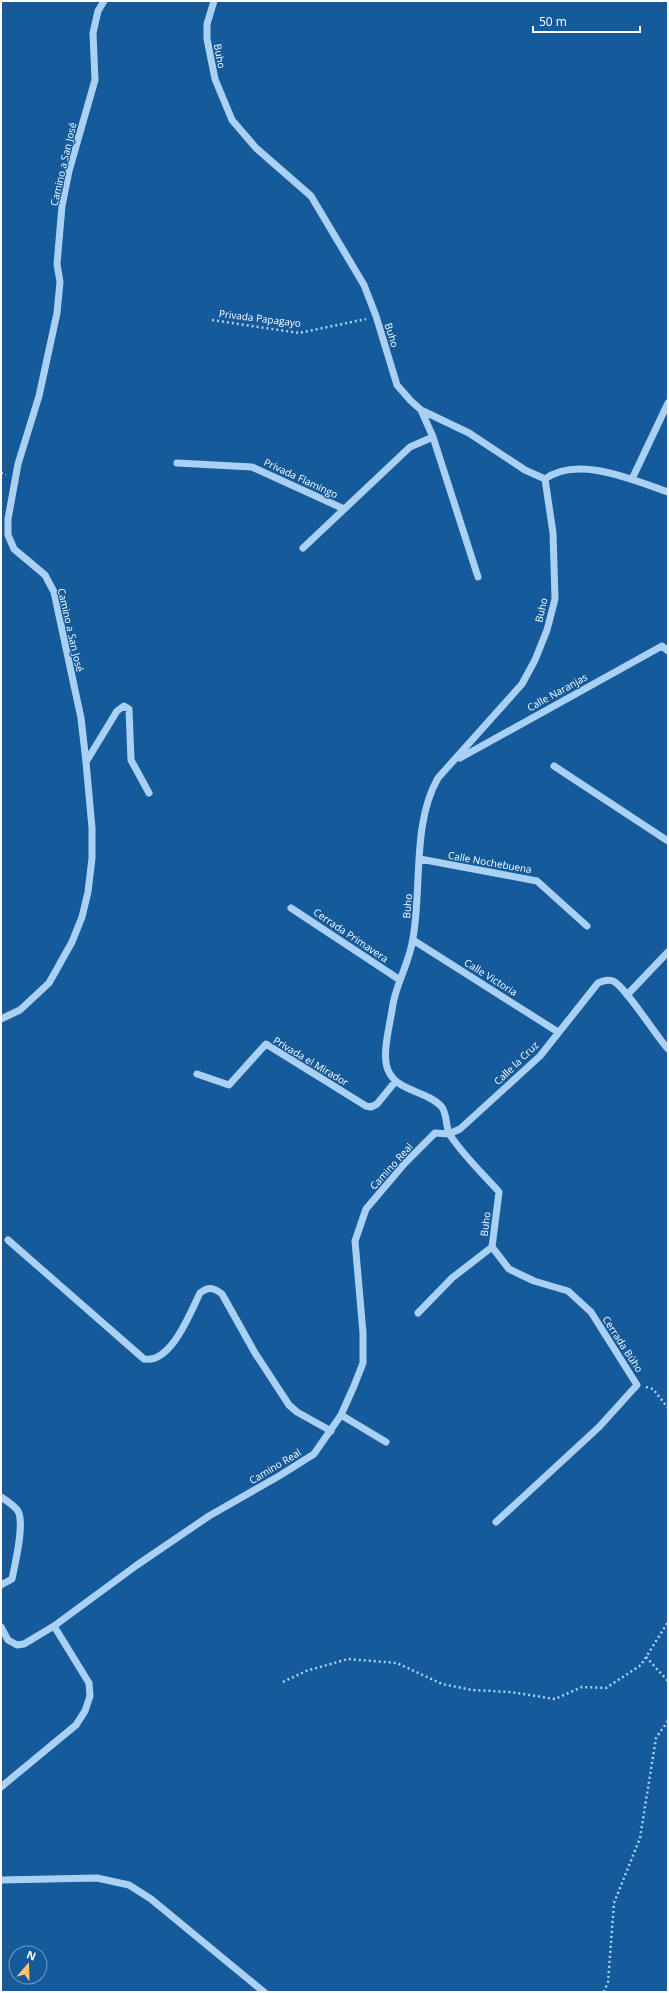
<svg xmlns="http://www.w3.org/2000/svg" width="669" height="1993" viewBox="0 0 669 1993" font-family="'Open Sans',sans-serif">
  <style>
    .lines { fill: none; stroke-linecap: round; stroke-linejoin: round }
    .path { stroke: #aad1f3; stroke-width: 2.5; stroke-dasharray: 2 3; stroke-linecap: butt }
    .minor { stroke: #aad1f3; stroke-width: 7 }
    .labels { text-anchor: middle; stroke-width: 3; stroke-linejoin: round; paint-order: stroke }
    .street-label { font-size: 10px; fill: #fff; stroke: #155b9b }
  </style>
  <rect width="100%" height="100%" fill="#155b9b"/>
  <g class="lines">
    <path class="path" d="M212,320L299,333L366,319
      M1,473L6,475
      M646,1387L653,1389L668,1408
      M646,1657L668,1681
      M283,1682L306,1671L348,1659L397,1663L442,1684L472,1690L510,1692L555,1699L582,1687L606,1688L641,1665L668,1622
      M604,1992L608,1982L614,1903L640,1838L656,1738L668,1721"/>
    <path class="minor" d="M214,1L207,24V39L215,79L232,120L256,148L311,196L364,285L376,316L397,385L410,400L421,410L469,433L525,470L545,479L553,533L555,599L547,630L535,660L522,684L438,778C412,823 422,888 413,938C410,961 397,982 393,1004C391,1021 381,1054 388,1070C397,1092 426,1090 441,1106C448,1114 445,1127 450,1135C463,1155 483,1174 499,1192L492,1247
      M421,410L433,437L478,577
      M177,463L252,467L344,509
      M545,479C578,455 633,480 668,492
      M632,479L668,403
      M303,548L410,447L433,437
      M460,758L662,646L668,651
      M86,762L117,711L124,706L129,709L131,760L149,793
      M554,766L668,841
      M420,859L537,881L587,926
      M291,908L400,980
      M413,940L558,1032
      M627,995L668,952
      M1,1019L20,1010L49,983L72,942L82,917L88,892L92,858V828L86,762L81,718L54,592L45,575L14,549L8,535V519L18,464L39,396L57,313L60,282L57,264L62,206L69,171L95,80L93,33L98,11L104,1
      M197,1074L229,1085L266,1044L366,1106L371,1107L377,1104L395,1082
      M8,1240L144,1359C171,1364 190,1313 200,1293C209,1286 214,1288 222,1294L255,1353L289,1405L297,1412L331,1431
      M492,1247L509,1269L534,1281L568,1291L591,1312L637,1385L599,1427L496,1522
      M418,1313L452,1278L492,1247
      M341,1415L386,1442
      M1,1497C7,1501 14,1505 18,1511C25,1524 15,1564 12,1579L1,1585
      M1,1627L8,1640L17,1645L24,1644L54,1626L137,1565L209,1516L279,1476L314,1454L341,1415L354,1386L363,1363V1333L355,1241L366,1209L405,1163L435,1133L449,1134L460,1129L540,1056L598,983C603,981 607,979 613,981C625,986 656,1036 668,1049
      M1,1787L76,1725L85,1711L90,1696L89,1683L54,1626
      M1,1880L97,1878L129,1885L151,1899L264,1992"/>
  </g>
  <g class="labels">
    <g class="street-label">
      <text transform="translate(220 56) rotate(79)" y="4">Buho</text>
      <text transform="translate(63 164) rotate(-77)" y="4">Camino a San José</text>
      <text transform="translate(260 318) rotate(7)" y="4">Privada Papagayo</text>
      <text transform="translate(392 335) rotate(73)" y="4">Buho</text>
      <text transform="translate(301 478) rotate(25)" y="4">Privada Flamingo</text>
      <text transform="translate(541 610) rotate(-77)" y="4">Buho</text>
      <text transform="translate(71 630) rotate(77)" y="4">Camino a San José</text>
      <text transform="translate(557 692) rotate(-29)" y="4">Calle Naranjas</text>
      <text transform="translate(490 862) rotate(10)" y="4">Calle Nochebuena</text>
      <text transform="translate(407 906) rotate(-85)" y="4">Buho</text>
      <text transform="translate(351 935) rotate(34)" y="4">Cerrada Primavera</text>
      <text transform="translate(491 977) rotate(32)" y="4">Calle Victoria</text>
      <text transform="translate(311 1061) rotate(31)" y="4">Privada el Mirador</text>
      <text transform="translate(516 1063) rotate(-44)" y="4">Calle la Cruz</text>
      <text transform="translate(391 1166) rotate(-48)" y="4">Camino Real</text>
      <text transform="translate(485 1224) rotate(-83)" y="4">Buho</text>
      <text transform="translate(623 1344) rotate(57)" y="4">Cerrada Búho</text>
      <text transform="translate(275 1466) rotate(-31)" y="4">Camino Real</text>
    </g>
  </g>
  <rect width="669" height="1993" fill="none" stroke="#ffffff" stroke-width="4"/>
  <g transform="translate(28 1965) rotate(20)"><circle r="19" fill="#155b9b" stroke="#739dc3"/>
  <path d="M0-3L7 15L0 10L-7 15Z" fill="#ffc86c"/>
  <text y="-6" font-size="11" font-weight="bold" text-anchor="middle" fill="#ffffff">N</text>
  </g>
  <path d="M533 26v6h107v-6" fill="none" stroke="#ffffff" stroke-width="2"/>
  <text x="539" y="26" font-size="12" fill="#ffffff" stroke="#155b9b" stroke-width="3" paint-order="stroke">50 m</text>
</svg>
